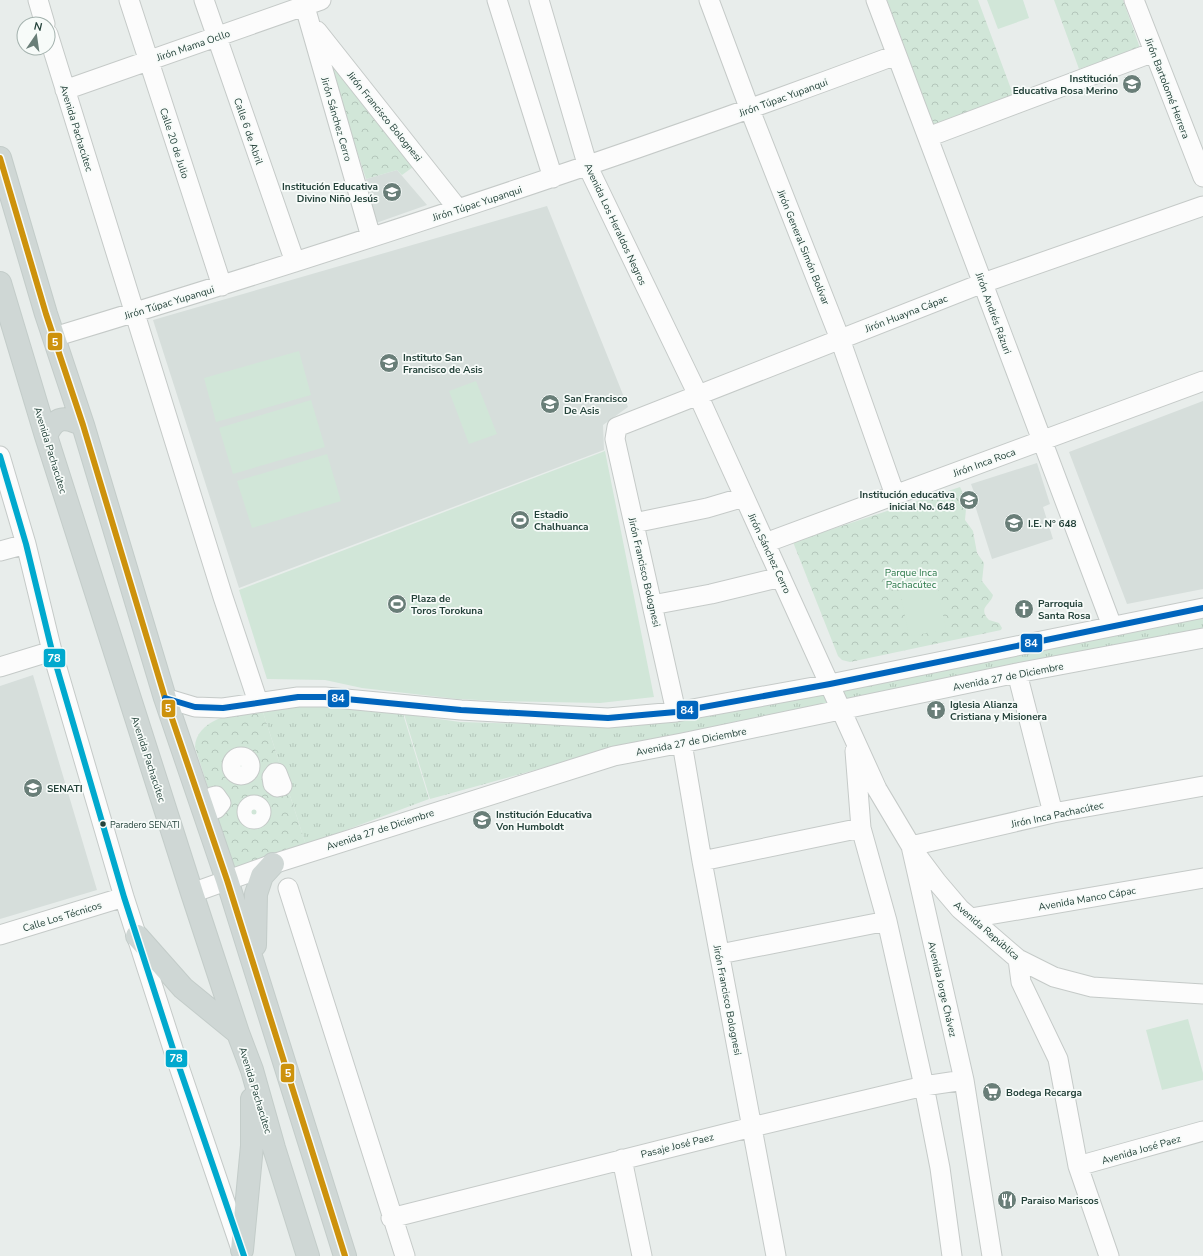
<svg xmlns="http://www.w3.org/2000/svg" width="1203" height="1256" viewBox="0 0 1203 1256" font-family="'Nunito Sans',sans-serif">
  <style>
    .built { fill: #d6dedb }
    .grass { fill: url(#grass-tufts) }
    .forest { fill: url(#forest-crowns) }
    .garden { fill: #d1e6d8 }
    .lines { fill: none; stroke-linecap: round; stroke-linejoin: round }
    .minor-casing { stroke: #c5cac8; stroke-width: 21 }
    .major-casing { stroke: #c3ccc9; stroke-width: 24 }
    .minor { stroke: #fcfcfc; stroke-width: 19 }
    .major { stroke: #cfd7d5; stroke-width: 22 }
    .bus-1-casing { stroke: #f7fbf9; stroke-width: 9 }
    .bus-2-casing { stroke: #f7fbf9; stroke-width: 9 }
    .bus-3-casing { stroke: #f7fbf9; stroke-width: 9 }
    .bus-1 { stroke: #00a9ce; stroke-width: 6 }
    .bus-2 { stroke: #cd920c; stroke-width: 6 }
    .bus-3 { stroke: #0065bd; stroke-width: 6 }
    .bus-dot { fill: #24423a; stroke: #f7fbf9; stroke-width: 1.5 }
    .labels { text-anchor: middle; stroke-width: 3.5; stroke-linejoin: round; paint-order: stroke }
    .bus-label { font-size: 9px; fill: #24423a; stroke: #f7fbf9; text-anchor: start }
    .street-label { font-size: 10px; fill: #24423a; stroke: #f7fbf9 }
    .poi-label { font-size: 10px; font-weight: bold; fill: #24423a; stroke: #f7fbf9; text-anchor: start }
    .park-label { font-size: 10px; fill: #2d7a4b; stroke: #f7fbf9 }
    .line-badge { stroke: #f7fbf9; stroke-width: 1.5 }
    .badge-label { font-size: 11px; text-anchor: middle; font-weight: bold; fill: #fff }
  </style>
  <defs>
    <pattern id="grass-tufts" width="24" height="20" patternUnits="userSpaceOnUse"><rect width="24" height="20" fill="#d1e6d8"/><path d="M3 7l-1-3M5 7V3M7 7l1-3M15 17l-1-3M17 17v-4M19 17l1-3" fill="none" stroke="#b3c6ba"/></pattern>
    <pattern id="forest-crowns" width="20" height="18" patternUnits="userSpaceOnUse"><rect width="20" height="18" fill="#d1e6d8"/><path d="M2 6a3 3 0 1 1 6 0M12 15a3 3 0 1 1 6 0" fill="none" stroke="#b3c6ba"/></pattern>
  </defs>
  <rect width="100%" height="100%" fill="#e8edeb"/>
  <path class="built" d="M397,170L427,205L376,223L366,179Z
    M547,206L628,407L603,425L604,450L239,588L153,320Z
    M1203,401V589L1127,604L1069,452Z
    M1037,463L1050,504L1043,507L1053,539L992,559L972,496L975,495L971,484Z
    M33,675L97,890L0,919V686Z"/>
  <path class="grass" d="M1203,613V634L844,705L837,687Z
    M827,687L835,708L604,751L430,799L404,714L460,722L605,726Z
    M295,702L403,714L429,799L306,845L261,706Z"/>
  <path class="forest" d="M887,0H978L1014,97L934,126Z
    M1054,0H1123L1140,48L1079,69Z
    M325,51L413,167L402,175L397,170L366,179Z
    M960,487L962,491L961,503L966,509L965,520L973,531L977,553L984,563L982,581L993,595C991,605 977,607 989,620L999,623L1002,628L1001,630L850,662L842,660L838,656L793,542Z
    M261,706L306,845L234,869L195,747C196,718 238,713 261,706Z"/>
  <path class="garden" d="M987,0H1023L1029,18L998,29Z
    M299,351L311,395L216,422L204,378Z
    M476,381L497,434L469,444L449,391Z
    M311,400L325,447L233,474L219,428Z
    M605,451L654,697L600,703L500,701L457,699L362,688L325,680L267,679L239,590Z
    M327,454L341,501L252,528L237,481Z
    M934,569L946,630L909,636L897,576Z
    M1188,1019L1203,1073V1080L1162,1090L1146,1030Z"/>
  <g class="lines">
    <g class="minor-casing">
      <path id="minor" d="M38,0L45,24
        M129,0L222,286
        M204,0L295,262
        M303,0L371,237
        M497,0L553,178
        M539,0L588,167L698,395L877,789L911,846L964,1080L992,1256
        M709,0L750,110L840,339L895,495
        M876,0L1112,626
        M1134,0L1203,177
        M317,31L458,209
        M48,34L223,597L258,702
        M65,90L321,0
        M928,137L1154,52
        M54,337C337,251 619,159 896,55
        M0,456L26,544L52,651L124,897L174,1052L241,1249
        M634,523L707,508L744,497
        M765,543L1203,381
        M0,551L26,544
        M652,605L711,594L781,577
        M0,667L52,651
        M1017,673L1053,813
        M165,698L195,707L223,708L298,697H325L461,710L608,718L676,712L830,684L1203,608
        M676,712L615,439L617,427L983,283L1203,206
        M682,743L702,861L776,1256
        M855,751L861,828L887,921L924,1086L940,1168L952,1256
        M232 766a9 9 0 1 1 18 0a9 9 0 1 1-18 0Z
        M275,773H277L282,786L277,787L273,784L272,777Z
        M216,796L221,803L216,809L212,797Z
        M247 812a7 7 0 1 1 14 0a7 7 0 1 1-14 0Z
        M911,846L1053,813L1203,786
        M916,854L937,882L960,909L1018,959L1054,977L1092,987L1203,994
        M702,861L861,828
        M288,888L405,1256
        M192,893L273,864L614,756L682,743L1017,673L1203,638
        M971,918L1203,878
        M0,935L124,897
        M720,954L887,921
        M1018,959L1021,982L1058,1059L1078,1166L1109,1256
        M622,1159L642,1256
        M1078,1166L1203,1131
        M391,1218L752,1127L924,1086L964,1080"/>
    </g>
    <g class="major-casing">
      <path id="major" d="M0,158L46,314L83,425L165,698L227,880L345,1256
        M0,283L46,436L192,893L238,1033L252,1070L274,1148L308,1256
        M46,436C55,416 65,416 83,425
        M137,936L183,988L238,1033
        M255,945L256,894L262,876L273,864
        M242,1250L252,1146V1099"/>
    </g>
    <use href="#minor" class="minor"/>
    <use href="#major" class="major"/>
    <g class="bus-1-casing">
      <path id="bus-1" d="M0,456L26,544L52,651L124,897L174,1052L244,1256"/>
    </g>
    <g class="bus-2-casing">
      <path id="bus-2" d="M0,158L46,314L83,425L165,698L227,880L345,1256"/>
    </g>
    <g class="bus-3-casing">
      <path id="bus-3" d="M165,698L195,707L223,708L298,697H325L461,710L608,718L676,712L830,684L1203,608"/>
    </g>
    <use href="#bus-1" class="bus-1"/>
    <use href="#bus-2" class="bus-2"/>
    <use href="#bus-3" class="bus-3"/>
  </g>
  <defs>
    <g id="school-disc" transform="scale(1)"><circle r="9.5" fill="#697e78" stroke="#f7fbf9"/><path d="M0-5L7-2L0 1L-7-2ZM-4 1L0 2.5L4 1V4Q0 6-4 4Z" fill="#fff"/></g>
    <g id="university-disc" transform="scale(1)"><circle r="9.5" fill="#697e78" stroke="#f7fbf9"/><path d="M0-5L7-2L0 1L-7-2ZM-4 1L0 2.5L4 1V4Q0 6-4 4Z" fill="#fff"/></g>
    <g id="stadium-disc" transform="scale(1)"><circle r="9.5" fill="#697e78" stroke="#f7fbf9"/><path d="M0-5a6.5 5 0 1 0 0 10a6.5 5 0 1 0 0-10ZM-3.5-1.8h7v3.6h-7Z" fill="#fff"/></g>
    <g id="church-disc" transform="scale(1)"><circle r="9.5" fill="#697e78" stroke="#f7fbf9"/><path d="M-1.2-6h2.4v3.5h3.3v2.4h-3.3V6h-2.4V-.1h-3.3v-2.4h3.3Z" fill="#fff"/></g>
    <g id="supermarket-disc" transform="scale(1)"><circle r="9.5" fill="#697e78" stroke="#f7fbf9"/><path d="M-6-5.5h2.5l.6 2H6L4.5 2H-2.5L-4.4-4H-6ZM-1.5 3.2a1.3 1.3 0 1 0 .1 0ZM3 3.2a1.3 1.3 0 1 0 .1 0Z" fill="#fff"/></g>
    <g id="restaurant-disc" transform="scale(1)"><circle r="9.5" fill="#697e78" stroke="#f7fbf9"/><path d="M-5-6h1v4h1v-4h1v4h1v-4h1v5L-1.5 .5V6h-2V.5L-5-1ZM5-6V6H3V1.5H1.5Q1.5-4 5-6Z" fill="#fff"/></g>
  </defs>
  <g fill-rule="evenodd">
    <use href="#school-disc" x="1132" y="84"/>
    <use href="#school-disc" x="392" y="192"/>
    <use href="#university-disc" x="389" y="363"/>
    <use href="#school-disc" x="550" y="404"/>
    <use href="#school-disc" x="969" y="500"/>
    <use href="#stadium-disc" x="520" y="520"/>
    <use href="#school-disc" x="1014" y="523"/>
    <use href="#stadium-disc" x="397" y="604"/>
    <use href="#church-disc" x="1024" y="609"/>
    <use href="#church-disc" x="936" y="710"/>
    <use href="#university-disc" x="33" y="788"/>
    <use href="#school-disc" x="482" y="820"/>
    <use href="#supermarket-disc" x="992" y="1092"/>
    <use href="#restaurant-disc" x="1007" y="1200"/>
  </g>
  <circle class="bus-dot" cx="103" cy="824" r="3.5"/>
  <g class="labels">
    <g class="bus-label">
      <text x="110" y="828">Paradero SENATI</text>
    </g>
    <g class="street-label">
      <text transform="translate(193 45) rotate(-19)" y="4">Jirón Mama Ocllo</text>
      <text transform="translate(1168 88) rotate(69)" y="4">Jirón Bartolomé Herrera</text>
      <text transform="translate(783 97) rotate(-20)" y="4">Jirón Túpac Yupanqui</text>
      <text transform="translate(385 116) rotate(51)" y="4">Jirón Francisco Bolognesi</text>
      <text transform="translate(337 119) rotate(74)" y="4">Jirón Sánchez Cerro</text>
      <text transform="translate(77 128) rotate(73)" y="4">Avenida Pachacútec</text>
      <text transform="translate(249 131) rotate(71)" y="4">Calle 6 de Abril</text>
      <text transform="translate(175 143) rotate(72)" y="4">Calle 20 de Julio</text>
      <text transform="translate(477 203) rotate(-18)" y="4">Jirón Túpac Yupanqui</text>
      <text transform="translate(616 224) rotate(65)" y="4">Avenida Los Heraldos Negros</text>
      <text transform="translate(804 247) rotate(68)" y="4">Jirón General Simón Bolívar</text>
      <text transform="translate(169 302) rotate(-17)" y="4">Jirón Túpac Yupanqui</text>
      <text transform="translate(906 313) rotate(-21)" y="4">Jirón Huayna Cápac</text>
      <text transform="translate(994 313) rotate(70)" y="4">Jirón Andrés Rázuri</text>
      <text transform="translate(51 450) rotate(73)" y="4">Avenida Pachacútec</text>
      <text transform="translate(984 462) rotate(-20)" y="4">Jirón Inca Roca</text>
      <text transform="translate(770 553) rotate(65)" y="4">Jirón Sánchez Cerro</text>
      <text transform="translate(645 572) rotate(77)" y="4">Jirón Francisco Bolognesi</text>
      <text transform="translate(1008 676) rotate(-11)" y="4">Avenida 27 de Diciembre</text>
      <text transform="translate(691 741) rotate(-11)" y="4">Avenida 27 de Diciembre</text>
      <text transform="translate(149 759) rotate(72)" y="4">Avenida Pachacútec</text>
      <text transform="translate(1057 814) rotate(-12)" y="4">Jirón Inca Pachacútec</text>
      <text transform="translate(380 829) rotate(-18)" y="4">Avenida 27 de Diciembre</text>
      <text transform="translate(1087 898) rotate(-10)" y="4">Avenida Manco Cápac</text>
      <text transform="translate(62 916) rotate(-17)" y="4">Calle Los Técnicos</text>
      <text transform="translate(987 930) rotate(41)" y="4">Avenida República</text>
      <text transform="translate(943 989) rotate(77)" y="4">Avenida Jorge Chávez</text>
      <text transform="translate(728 1000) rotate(79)" y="4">Jirón Francisco Bolognesi</text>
      <text transform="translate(256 1090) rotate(73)" y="4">Avenida Pachacútec</text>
      <text transform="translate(677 1145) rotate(-14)" y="4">Pasaje José Paez</text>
      <text transform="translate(1141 1149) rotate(-16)" y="4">Avenida José Paez</text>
    </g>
    <g class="poi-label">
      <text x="1118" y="82" text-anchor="end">Institución<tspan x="1118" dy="12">Educativa Rosa Merino</tspan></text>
      <text x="378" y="190" text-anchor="end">Institución Educativa<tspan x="378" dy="12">Divino Niño Jesús</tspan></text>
      <text x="403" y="361">Instituto San<tspan x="403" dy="12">Francisco de Asis</tspan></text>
      <text x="564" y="402">San Francisco<tspan x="564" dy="12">De Asis</tspan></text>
      <text x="955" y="498" text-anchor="end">Institución educativa<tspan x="955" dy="12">inicial No. 648</tspan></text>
      <text x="534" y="518">Estadio<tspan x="534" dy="12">Chalhuanca</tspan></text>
      <text x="1028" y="527">I.E. N° 648</text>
      <text x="411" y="602">Plaza de<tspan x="411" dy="12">Toros Torokuna</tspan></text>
      <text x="1038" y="607">Parroquia<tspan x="1038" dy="12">Santa Rosa</tspan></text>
      <text x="950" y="708">Iglesia Alianza<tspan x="950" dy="12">Cristiana y Misionera</tspan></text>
      <text x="47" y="792">SENATI</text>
      <text x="496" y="818">Institución Educativa<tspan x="496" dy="12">Von Humboldt</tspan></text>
      <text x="1006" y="1096">Bodega Recarga</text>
      <text x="1021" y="1204">Paraiso Mariscos</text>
    </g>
    <g class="park-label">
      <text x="911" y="576">Parque Inca<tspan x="911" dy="12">Pachacútec</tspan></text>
    </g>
  </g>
  <g class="line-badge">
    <rect x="47" y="332" width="16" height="19" rx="4" fill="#cd920c"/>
    <rect x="1020" y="633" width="23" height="20" rx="4" fill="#0065bd"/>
    <rect x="43" y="648" width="23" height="20" rx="4" fill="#00a9ce"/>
    <rect x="327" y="689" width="23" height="19" rx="4" fill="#0065bd"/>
    <rect x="161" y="699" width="15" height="19" rx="4" fill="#cd920c"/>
    <rect x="676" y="700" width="23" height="20" rx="4" fill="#0065bd"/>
    <rect x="165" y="1049" width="23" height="19" rx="4" fill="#00a9ce"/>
    <rect x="280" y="1063" width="15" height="20" rx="4" fill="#cd920c"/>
  </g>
  <g class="badge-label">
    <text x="55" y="346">5</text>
    <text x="1031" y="647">84</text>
    <text x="54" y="662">78</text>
    <text x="338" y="702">84</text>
    <text x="168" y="712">5</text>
    <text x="687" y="714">84</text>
    <text x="176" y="1062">78</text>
    <text x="288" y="1077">5</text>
  </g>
  <g transform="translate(36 36) rotate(13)"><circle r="19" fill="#f7fbf9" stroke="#a3b1ad"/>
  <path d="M0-3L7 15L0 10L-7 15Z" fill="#697e78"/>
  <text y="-6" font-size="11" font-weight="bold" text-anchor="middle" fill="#24423a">N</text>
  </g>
</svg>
